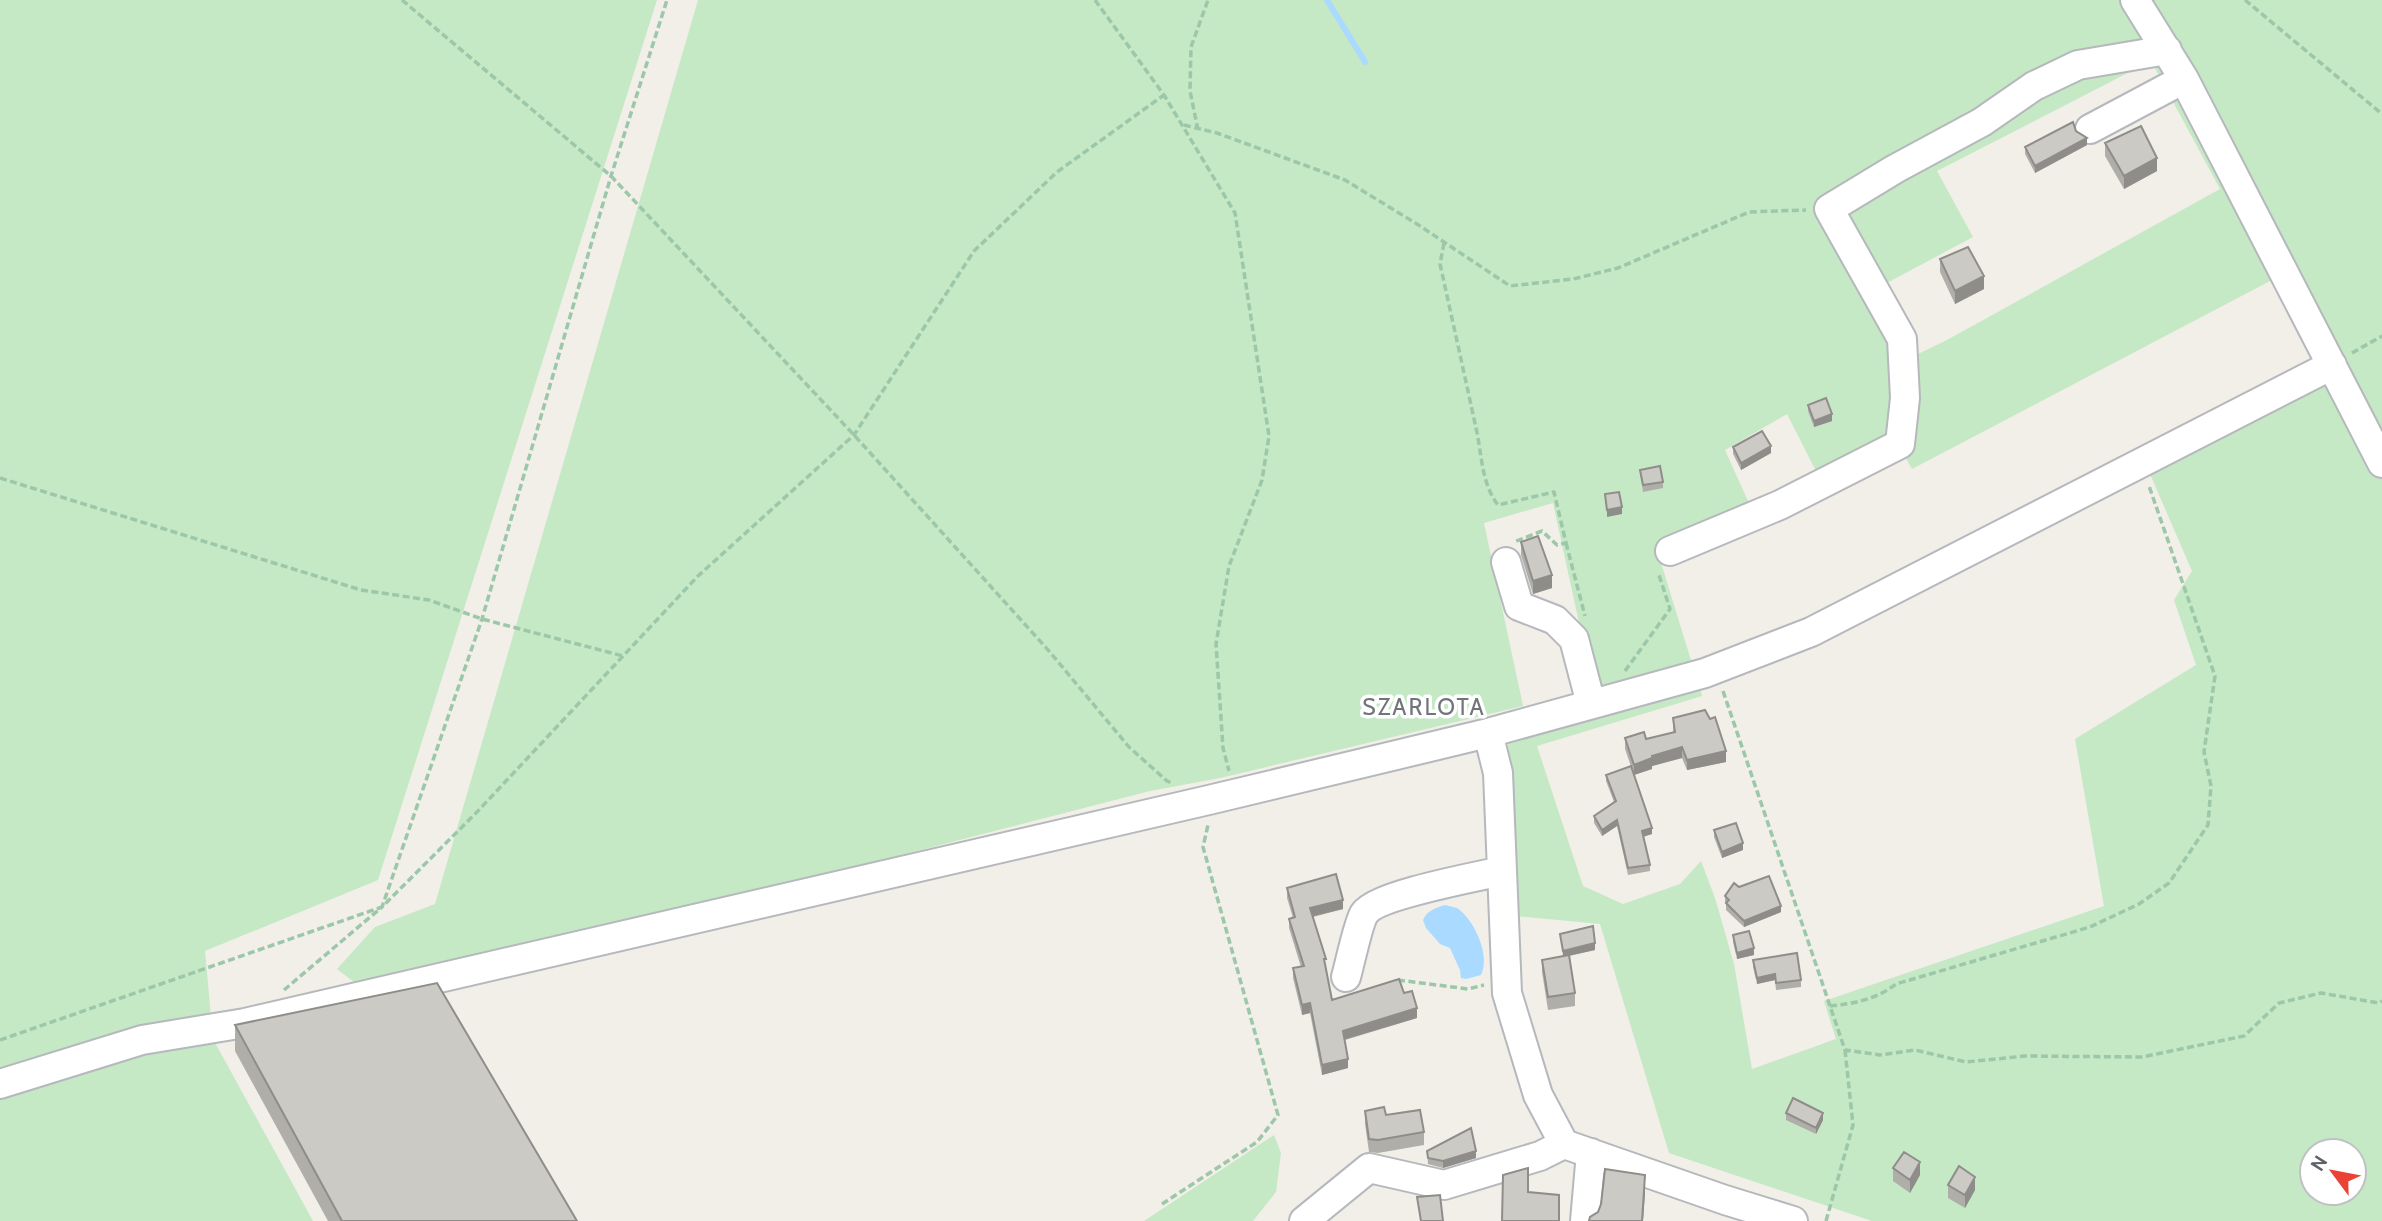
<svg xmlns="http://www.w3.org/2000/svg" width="2382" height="1221" viewBox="0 0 2382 1221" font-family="Cabin,sans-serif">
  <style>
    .green { fill: #c5e8c5; fill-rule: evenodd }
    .water { fill: #aadaff }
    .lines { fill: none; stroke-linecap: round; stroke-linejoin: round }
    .stream { stroke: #aadaff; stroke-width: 6 }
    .minor-casing { stroke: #b5b8bc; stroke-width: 32 }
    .path { stroke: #9cc7a9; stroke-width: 3.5; stroke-dasharray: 7 3.5; stroke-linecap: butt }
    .minor { stroke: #fff; stroke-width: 28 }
    .wall { fill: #afaea9 }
    .shaded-wall { fill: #8f8d8a }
    .building { fill: #cccac5; stroke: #8f8d8a; stroke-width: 2 }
    .labels { text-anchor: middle; stroke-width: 7; stroke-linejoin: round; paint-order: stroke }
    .quarter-label { font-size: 23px; letter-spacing: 2px; fill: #70757a; stroke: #fff }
  </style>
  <rect width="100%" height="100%" fill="#f1efe8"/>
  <path class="green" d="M0,0H657L378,880L205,951L213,1039L313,1221H0Z
    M698,0H2382V1221H1872L1669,1153L1600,924L1515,916L1508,742L1603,715L1578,618L1553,503L1484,523L1523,706L1220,778L1150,791L870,863L354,982L337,969L375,927L435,904ZM2151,61L2220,189L1947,340L1918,354L1883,285L1973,237L1937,171ZM2272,280L2325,382L2150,474L2192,571L2174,600L2196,665L2075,739L2104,906L1824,1001L1836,1039L1752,1069L1734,964L1715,898L1701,861L1680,884L1623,904L1583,886L1537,746L1702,696L1658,553L1752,510L1725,450L1787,414L1819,477L1895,439L1912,469ZM2312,1151H2354V1193H2312Z
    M1274,1135L1281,1153L1276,1192L1253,1221H1144Z"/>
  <path class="water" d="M1445,905C1446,905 1456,908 1457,908C1474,919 1491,956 1481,975L1466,979L1461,978L1460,970L1450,948L1440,944L1426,928L1423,920C1428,910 1435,908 1445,905Z"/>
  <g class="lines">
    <path class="stream" d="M1327,0L1365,62"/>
    <g class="minor-casing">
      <path id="minor" d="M2135,0L2184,79L2382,463
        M2090,129L2184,79
        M1670,551L1780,505L1900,444L1905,398L1902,339L1829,209L1895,169L1982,122L2034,86L2078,65L2167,50
        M1506,562L1519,606L1555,620L1574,639L1591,704
        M1488,733L1498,773L1507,993L1538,1095L1564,1144L1725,1200L1793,1221
        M1346,977C1350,963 1358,924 1364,914C1376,895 1476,877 1502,871
        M0,1084L142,1040L245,1023L1213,799L1488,733L1705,673L1811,632L2332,365
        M1304,1221L1369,1168L1444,1185L1540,1156L1564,1144
        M1585,1221L1591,1153"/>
    </g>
    <path class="path" d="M402,0L611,176L854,435L1049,651L1129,747L1167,781L1172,783
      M1095,0L1164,95L1235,213L1269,436L1262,480L1229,566L1216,644L1223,748L1229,771
      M2245,0L2382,114
      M1184,125L1217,133L1345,180L1417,224L1510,286L1573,279L1618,268L1749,212L1806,210
      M1198,130L1190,91L1191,47L1208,0
      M1444,243L1440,264C1452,318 1464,373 1476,428C1482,454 1481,483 1498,505L1554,492L1566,543L1557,545L1542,531L1514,542
      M2352,353L2382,336
      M0,478L361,590L429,600L482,619L623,656
      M1566,543L1585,616
      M1625,671L1670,609L1658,572
      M1723,691L1845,1050L1880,1055L1915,1050L1966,1062L2025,1056L2142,1057L2244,1036L2279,1003L2321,993L2379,1003L2382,1001
      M1398,980L1468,989L1484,985
      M284,990L382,907L482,619L611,176L667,0
      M1830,1006C1853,1004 1877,999 1896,984L2090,927L2139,904L2169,883L2208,825L2211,786L2204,752L2215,676L2149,486
      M0,1040L382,907L477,812L698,576L854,435L974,251L1057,172L1164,95
      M1162,1204L1257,1142L1278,1115L1203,847L1208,825
      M1826,1221L1853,1125L1845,1050"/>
    <use href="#minor" class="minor"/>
  </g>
  <path class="wall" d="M2076,131L2087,145L2035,173L2025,154V147Z
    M2105,143L2157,171L2124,189L2105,156Z
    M1940,259L1984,289L1955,304L1940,272Z
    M1808,405L1832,421L1814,427L1808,411Z
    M1733,447L1771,453L1741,470L1733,454Z
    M1640,470L1663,482V488L1643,492Z
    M1521,542L1552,588L1533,594L1521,555Z
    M1673,718L1726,762L1687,770L1682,758L1652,766V769L1634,775L1625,749V738L1646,739L1673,732Z
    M1606,775L1652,834L1643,837L1650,865V871L1628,875L1617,826L1602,836L1594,823V816L1614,802L1606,781Z
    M1714,830L1743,850L1722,858L1714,837Z
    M1739,887L1781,912L1744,927L1726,910V904L1725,902V896Z
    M1287,888L1343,909L1313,917L1326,968L1332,1000L1404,993L1417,1018L1345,1040L1348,1068L1322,1075L1310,1013L1302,1015L1293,978V968L1301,967L1289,928V919L1293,918L1287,898Z
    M1560,934L1595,950L1569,956L1575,993V1006L1548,1010L1542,972V960L1563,956Z
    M1733,935L1754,955L1737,959L1733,942Z
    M1753,960L1801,980V987L1776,990L1775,980L1757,984L1753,967Z
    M235,1025L577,1221H328L235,1051Z
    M1365,1111L1386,1115L1424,1132V1145L1378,1153L1369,1152L1365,1124Z
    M1786,1113L1823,1120L1816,1134L1786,1120Z
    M1427,1151L1476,1158L1443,1168L1428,1164Z
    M1893,1168L1920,1175L1910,1193L1893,1181Z
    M1948,1185L1975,1190L1965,1208L1948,1198Z"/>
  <path class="shaded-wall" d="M2087,138V145L2035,173V166Z
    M2157,158V171L2124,189V176Z
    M1984,276V289L1955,304V291Z
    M1832,414V421L1814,427V421Z
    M1771,446V453L1741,470V463Z
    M1622,507V514L1607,517V510Z
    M1552,575V588L1533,594V581Z
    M1682,747V758L1652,766V769L1634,775V765L1652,756Z
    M1726,751V762L1687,770V760Z
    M1617,820V826L1602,836V830Z
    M1652,828V834L1642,837V831Z
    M1743,843V850L1722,858V852Z
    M1343,900V909L1310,917V908Z
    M1781,906V912L1744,927V921Z
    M1595,943V950L1563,957V951Z
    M1754,948V955L1737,959V953Z
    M1775,974V980L1757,984V978Z
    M1310,1003V1013L1302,1015V1005Z
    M1417,1008V1018L1343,1040V1031Z
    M1348,1059V1068L1322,1075V1065Z
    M1823,1113V1120L1816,1134V1128Z
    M1476,1151V1158L1443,1168V1161Z
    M1920,1162V1175L1910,1193V1180Z
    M1645,1175V1194L1643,1221H1642Z
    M1975,1177V1190L1965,1208V1195Z"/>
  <path class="building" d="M2073,122L2076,131L2087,138L2035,166L2025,147Z
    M2141,126L2157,158L2124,176L2105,143Z
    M1968,247L1984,276L1955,291L1940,259Z
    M1826,398L1832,414L1814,421L1808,405Z
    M1762,431L1771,446L1741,463L1733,447Z
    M1660,466L1663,482L1643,485L1640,470Z
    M1619,492L1622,507L1607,510L1605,494Z
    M1538,536L1552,575L1533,581L1521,542Z
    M1705,710L1710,719L1715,717L1726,751L1687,760L1682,747L1652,756V758L1634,765L1625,738L1644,732L1646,739L1675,732L1673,718Z
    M1631,766L1652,828L1642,831L1650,865L1628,868L1617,820L1602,830L1594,816L1616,801L1606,775Z
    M1736,823L1743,843L1722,852L1714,830Z
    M1336,874L1343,900L1310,908L1326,959H1324L1332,1000L1399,979L1404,993L1412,991L1417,1008L1343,1031L1348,1059L1322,1065L1310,1003L1302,1005L1293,968L1304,966L1289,919L1295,917L1287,888Z
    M1769,876L1781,906L1744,921L1726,903L1729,900L1725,896L1734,883L1739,887Z
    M1593,926L1595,943L1563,951L1560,934Z
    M1749,931L1754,948L1737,953L1733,935Z
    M1797,953L1801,980L1776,983L1775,974L1757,978L1753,960Z
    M1569,955L1575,993L1548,997L1542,960Z
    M437,983L577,1221H342L235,1025Z
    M1793,1098L1823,1113L1816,1128L1786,1113Z
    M1384,1107L1386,1115L1420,1110L1424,1132L1378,1140L1369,1139L1365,1111Z
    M1471,1128L1476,1151L1443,1161L1428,1158L1427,1151Z
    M1904,1152L1920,1162L1910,1180L1893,1168Z
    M1959,1166L1975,1177L1965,1195L1948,1185Z
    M1528,1168V1192L1559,1195V1221H1502L1503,1175Z
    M1605,1169L1645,1175L1642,1221H1589L1590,1217L1598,1212L1601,1204Z
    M1440,1195L1443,1221H1421L1417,1197Z"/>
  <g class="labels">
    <g class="quarter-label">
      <text x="1424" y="715">SZARLOTA</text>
    </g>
  </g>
  <g transform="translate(2333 1172) rotate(302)"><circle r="33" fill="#ffffff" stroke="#bfc1c3" stroke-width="2"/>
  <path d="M0-5L12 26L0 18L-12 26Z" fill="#ea4335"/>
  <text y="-10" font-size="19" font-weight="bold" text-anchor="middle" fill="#5f6368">N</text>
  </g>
</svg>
